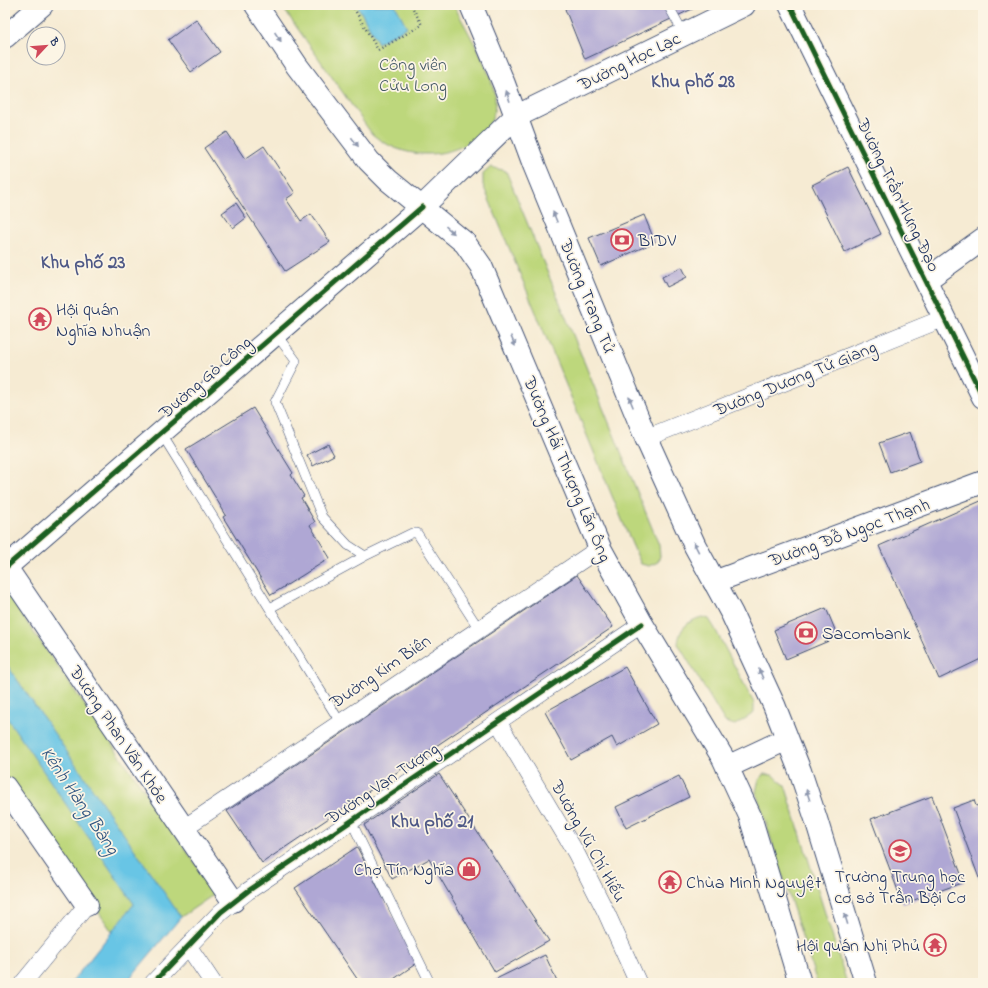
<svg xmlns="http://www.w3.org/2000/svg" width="988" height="988" viewBox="0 0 988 988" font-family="'Indie Flower',sans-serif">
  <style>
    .green { fill: #bdd77c; stroke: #6c836d }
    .water { fill: #67c5e5; stroke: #417aa2 }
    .building { fill: #afa7d4 }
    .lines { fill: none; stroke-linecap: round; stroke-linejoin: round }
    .service-casing { stroke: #3c4b70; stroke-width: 10 }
    .minor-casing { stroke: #3c4b70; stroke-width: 18 }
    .tertiary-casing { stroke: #3c4b70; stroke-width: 24 }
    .secondary-casing { stroke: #3c4b70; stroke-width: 24 }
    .path { stroke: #3c4b70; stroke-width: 2.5; stroke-dasharray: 1 3; stroke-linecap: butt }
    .service { stroke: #fff; stroke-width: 9 }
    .minor { stroke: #fff; stroke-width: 17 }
    .tertiary { stroke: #fff; stroke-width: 22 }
    .secondary { stroke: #fff; stroke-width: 22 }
    .cycleway-casing { stroke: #fcf5e5; stroke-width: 8 }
    .cycleway { stroke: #1b5e20; stroke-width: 5 }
    .oneway { fill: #8d97ae }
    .labels { text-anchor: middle; stroke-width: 3.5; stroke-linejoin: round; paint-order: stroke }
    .street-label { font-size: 18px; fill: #1b2f5e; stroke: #fcf5e5 }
    .park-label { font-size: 18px; fill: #445966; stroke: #fcf5e5 }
    .poi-label { font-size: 18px; fill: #1b2f5e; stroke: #fcf5e5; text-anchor: start }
    .neighbourhood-label { font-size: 19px; font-weight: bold; fill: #4f5987; stroke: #fcf5e5 }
    .water-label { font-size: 19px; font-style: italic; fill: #2e5480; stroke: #fcf5e5 }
  </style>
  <rect width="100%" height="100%" fill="#fcf5e5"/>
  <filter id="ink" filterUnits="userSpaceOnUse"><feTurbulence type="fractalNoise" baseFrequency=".025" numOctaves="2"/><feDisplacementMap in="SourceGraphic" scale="8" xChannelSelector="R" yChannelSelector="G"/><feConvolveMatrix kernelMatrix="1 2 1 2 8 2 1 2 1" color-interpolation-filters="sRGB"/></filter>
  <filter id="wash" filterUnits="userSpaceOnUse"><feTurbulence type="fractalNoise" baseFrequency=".012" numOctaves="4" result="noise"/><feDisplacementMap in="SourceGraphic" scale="16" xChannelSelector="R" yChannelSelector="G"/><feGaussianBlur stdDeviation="0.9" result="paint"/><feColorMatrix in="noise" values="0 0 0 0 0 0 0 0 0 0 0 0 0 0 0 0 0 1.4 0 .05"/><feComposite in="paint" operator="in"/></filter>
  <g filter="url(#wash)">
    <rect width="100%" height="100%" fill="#f6ebd3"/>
    <path class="green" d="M281,5H454C466,30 498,79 495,105C494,120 487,130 476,138C445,161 401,159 372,134Z
      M491,167L506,171L659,545L660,556L658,562L649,566L641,564L632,544L483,185V174Z
      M7,594L216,893L181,917L134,904L113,933L5,777V596Z
      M702,617L709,619L714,627L754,703V713L735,725L725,722L678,644C679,629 687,621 702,617Z
      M763,774L772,775L785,785L847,983H817L756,792L758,783Z"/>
    <path class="water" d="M357,5H395L407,27L378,43Z
      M5,662L181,917L126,983H71L134,904L5,715Z"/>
    <g id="blocks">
      <path class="building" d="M573,5H663L671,19L585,59L565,9Z
        M671,5H701L677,16Z
        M196,19L220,52L191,72L168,40Z
        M227,132L245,159L264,146L295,193L286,199L301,221L311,214L330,242L285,271L204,148Z
        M848,167L881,234L845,252L812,185Z
        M236,203L246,218L233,228L222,213Z
        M644,215L655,242L601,266L589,238Z
        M682,267L687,277L667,287L662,277Z
        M253,408L293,473L291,475L304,496L301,498L315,522L310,525L330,558L271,595L223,517L226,515L186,449Z
        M910,432L920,461L890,472L879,443Z
        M328,444L334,455L313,466L307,455Z
        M983,500V658L939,679L879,546Z
        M577,575L613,627L262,863L227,811Z
        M826,608L838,637L786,659L774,630Z
        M625,667L657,724L617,747L612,737L571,760L545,712Z
        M439,774L549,941L495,972L429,859L392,879L364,825Z
        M679,776L689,797L626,828L616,807Z
        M932,796L964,882L903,904L871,819Z
        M974,800L976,806L983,803V876L979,878L953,808Z
        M357,847L417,963L388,983H360L295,888Z
        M545,955L558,983H493L492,981Z"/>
    </g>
  </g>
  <g filter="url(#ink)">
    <use href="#blocks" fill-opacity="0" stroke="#3c4b70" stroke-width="1"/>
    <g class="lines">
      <g class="service-casing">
        <path id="service" d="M668,5L684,34
          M276,334L296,361L275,402L322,517L348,545L365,556L412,533H417L479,629
          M161,433L340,722
          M270,608L365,556
          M351,821L430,983"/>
      </g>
      <g class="minor-casing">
        <path id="minor" d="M646,438L944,318
          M498,722L576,853L606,912L638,983
          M184,828L600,548
          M188,946L213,983
          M23,983L87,905
          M153,983L221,912L248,891L642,624"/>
      </g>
      <g class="tertiary-casing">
        <path id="tertiary" d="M790,5L983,397
          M5,37L42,5
          M515,117L744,5
          M926,280L983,239
          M5,566L233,901
          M5,568L422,207
          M714,582L983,482
          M5,787L87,905"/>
      </g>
      <g class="secondary-casing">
        <path id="secondary" d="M256,5L297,66L369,161L388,180L465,243L481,266L600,548L642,624L723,758L750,816L800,983
          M471,5L504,84L534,165L646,438L695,546L732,614L774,705L800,771L816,819L866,983
          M422,207L515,117
          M727,767L787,739"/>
      </g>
      <path class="path" d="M352,5L378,50L422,25L411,5"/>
      <use href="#service" class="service"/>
      <use href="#minor" class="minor"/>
      <use href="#tertiary" class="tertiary"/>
      <use href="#secondary" class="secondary"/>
      <g class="cycleway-casing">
        <path id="cycleway" d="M790,5L983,397
          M5,568L422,207
          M153,983L221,912L248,891L642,624"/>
      </g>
      <use href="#cycleway" class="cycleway"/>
    </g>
    <defs><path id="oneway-solid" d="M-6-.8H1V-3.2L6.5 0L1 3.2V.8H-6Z"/></defs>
    <g class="oneway">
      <use href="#oneway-solid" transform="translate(278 37) rotate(56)"/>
      <use href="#oneway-solid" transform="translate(508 96) rotate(-109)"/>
      <use href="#oneway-solid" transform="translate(355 142) rotate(53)"/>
      <use href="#oneway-solid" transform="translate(555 217) rotate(-112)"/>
      <use href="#oneway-solid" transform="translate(450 230) rotate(41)"/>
      <use href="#oneway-solid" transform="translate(513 341) rotate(67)"/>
      <use href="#oneway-solid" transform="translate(631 402) rotate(-112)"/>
      <use href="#oneway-solid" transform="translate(696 547) rotate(-117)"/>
      <use href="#oneway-solid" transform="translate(761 674) rotate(-113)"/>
      <use href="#oneway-solid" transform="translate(808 795) rotate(-108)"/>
      <use href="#oneway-solid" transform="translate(846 919) rotate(-107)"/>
    </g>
  </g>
  <defs>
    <g id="bank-ring" transform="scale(1.15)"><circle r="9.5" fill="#fcf5e5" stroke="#d1495b" stroke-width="1.5"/><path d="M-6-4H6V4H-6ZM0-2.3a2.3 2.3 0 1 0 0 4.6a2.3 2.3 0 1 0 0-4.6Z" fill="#d1495b"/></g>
    <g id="temple-ring" transform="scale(1.15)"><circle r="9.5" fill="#fcf5e5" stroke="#d1495b" stroke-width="1.5"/><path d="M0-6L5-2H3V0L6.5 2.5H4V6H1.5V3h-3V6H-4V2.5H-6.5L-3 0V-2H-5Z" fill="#d1495b"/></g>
    <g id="school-ring" transform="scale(1.15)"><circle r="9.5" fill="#fcf5e5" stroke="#d1495b" stroke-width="1.5"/><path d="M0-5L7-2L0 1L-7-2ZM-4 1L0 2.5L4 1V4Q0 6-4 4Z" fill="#d1495b"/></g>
    <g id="shop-ring" transform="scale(1.15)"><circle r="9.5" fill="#fcf5e5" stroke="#d1495b" stroke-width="1.5"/><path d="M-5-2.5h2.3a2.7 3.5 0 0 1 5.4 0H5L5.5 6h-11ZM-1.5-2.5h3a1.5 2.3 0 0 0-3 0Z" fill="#d1495b"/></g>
  </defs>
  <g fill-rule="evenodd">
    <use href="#bank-ring" x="622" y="240"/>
    <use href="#temple-ring" x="40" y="319"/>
    <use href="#bank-ring" x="806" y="633"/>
    <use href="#school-ring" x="900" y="851"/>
    <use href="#shop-ring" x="469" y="869"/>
    <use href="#temple-ring" x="670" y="882"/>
    <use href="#temple-ring" x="935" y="945"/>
  </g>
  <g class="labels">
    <g class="street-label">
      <text transform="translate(629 61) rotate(-26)" y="6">Đường Học Lạc</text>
      <text transform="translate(899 195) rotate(64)" y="6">Đường Trần Hưng Đạo</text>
      <text transform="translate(588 296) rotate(68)" y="6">Đường Trang Tử</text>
      <text transform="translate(205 377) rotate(-41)" y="6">Đường Gò Công</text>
      <text transform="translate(795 378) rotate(-22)" y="6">Đường Dương Tử Giang</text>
      <text transform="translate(568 469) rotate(67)" y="6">Đường Hải Thượng Lãn Ông</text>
      <text transform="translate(849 532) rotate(-20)" y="6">Đường Đỗ Ngọc Thạnh</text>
      <text transform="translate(380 671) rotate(-34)" y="6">Đường Kim Biên</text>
      <text transform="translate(119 734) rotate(56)" y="6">Đường Phan Văn Khỏe</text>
      <text transform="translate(382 783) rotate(-34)" y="6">Đường Vạn Tượng</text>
      <text transform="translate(589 841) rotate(61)" y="6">Đường Vũ Chí Hiếu</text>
    </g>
    <g class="park-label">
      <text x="413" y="70">Công viên<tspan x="413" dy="21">Cửu Long</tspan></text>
    </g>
    <g class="poi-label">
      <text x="638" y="246">BIDV</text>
      <text x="56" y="315">Hội quán<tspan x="56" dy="21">Nghĩa Nhuận</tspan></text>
      <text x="822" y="639">Sacombank</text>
      <text x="454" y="875" text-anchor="end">Chợ Tín Nghĩa</text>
      <text x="900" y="882" text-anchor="middle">Trường Trung học<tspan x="900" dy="21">cơ sở Trần Bội Cơ</tspan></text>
      <text x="686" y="888">Chùa Minh Nguyệt</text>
      <text x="920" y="951" text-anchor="end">Hội quán Nhị Phủ</text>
    </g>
    <g class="neighbourhood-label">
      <text x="693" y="87">Khu phố 28</text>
      <text x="83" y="268">Khu phố 23</text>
      <text x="432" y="827">Khu phố 21</text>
    </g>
    <g class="water-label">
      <text transform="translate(81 800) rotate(56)" y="7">Kênh Hàng Bàng</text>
    </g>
  </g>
  <rect width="988" height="988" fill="none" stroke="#fcf5e5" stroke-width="20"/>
  <g transform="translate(46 46) rotate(64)"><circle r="19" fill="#fcf5e5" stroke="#a2a6af"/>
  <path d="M0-3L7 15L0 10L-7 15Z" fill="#d1495b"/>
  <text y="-6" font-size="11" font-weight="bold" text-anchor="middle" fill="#1b2f5e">B</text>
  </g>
</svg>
